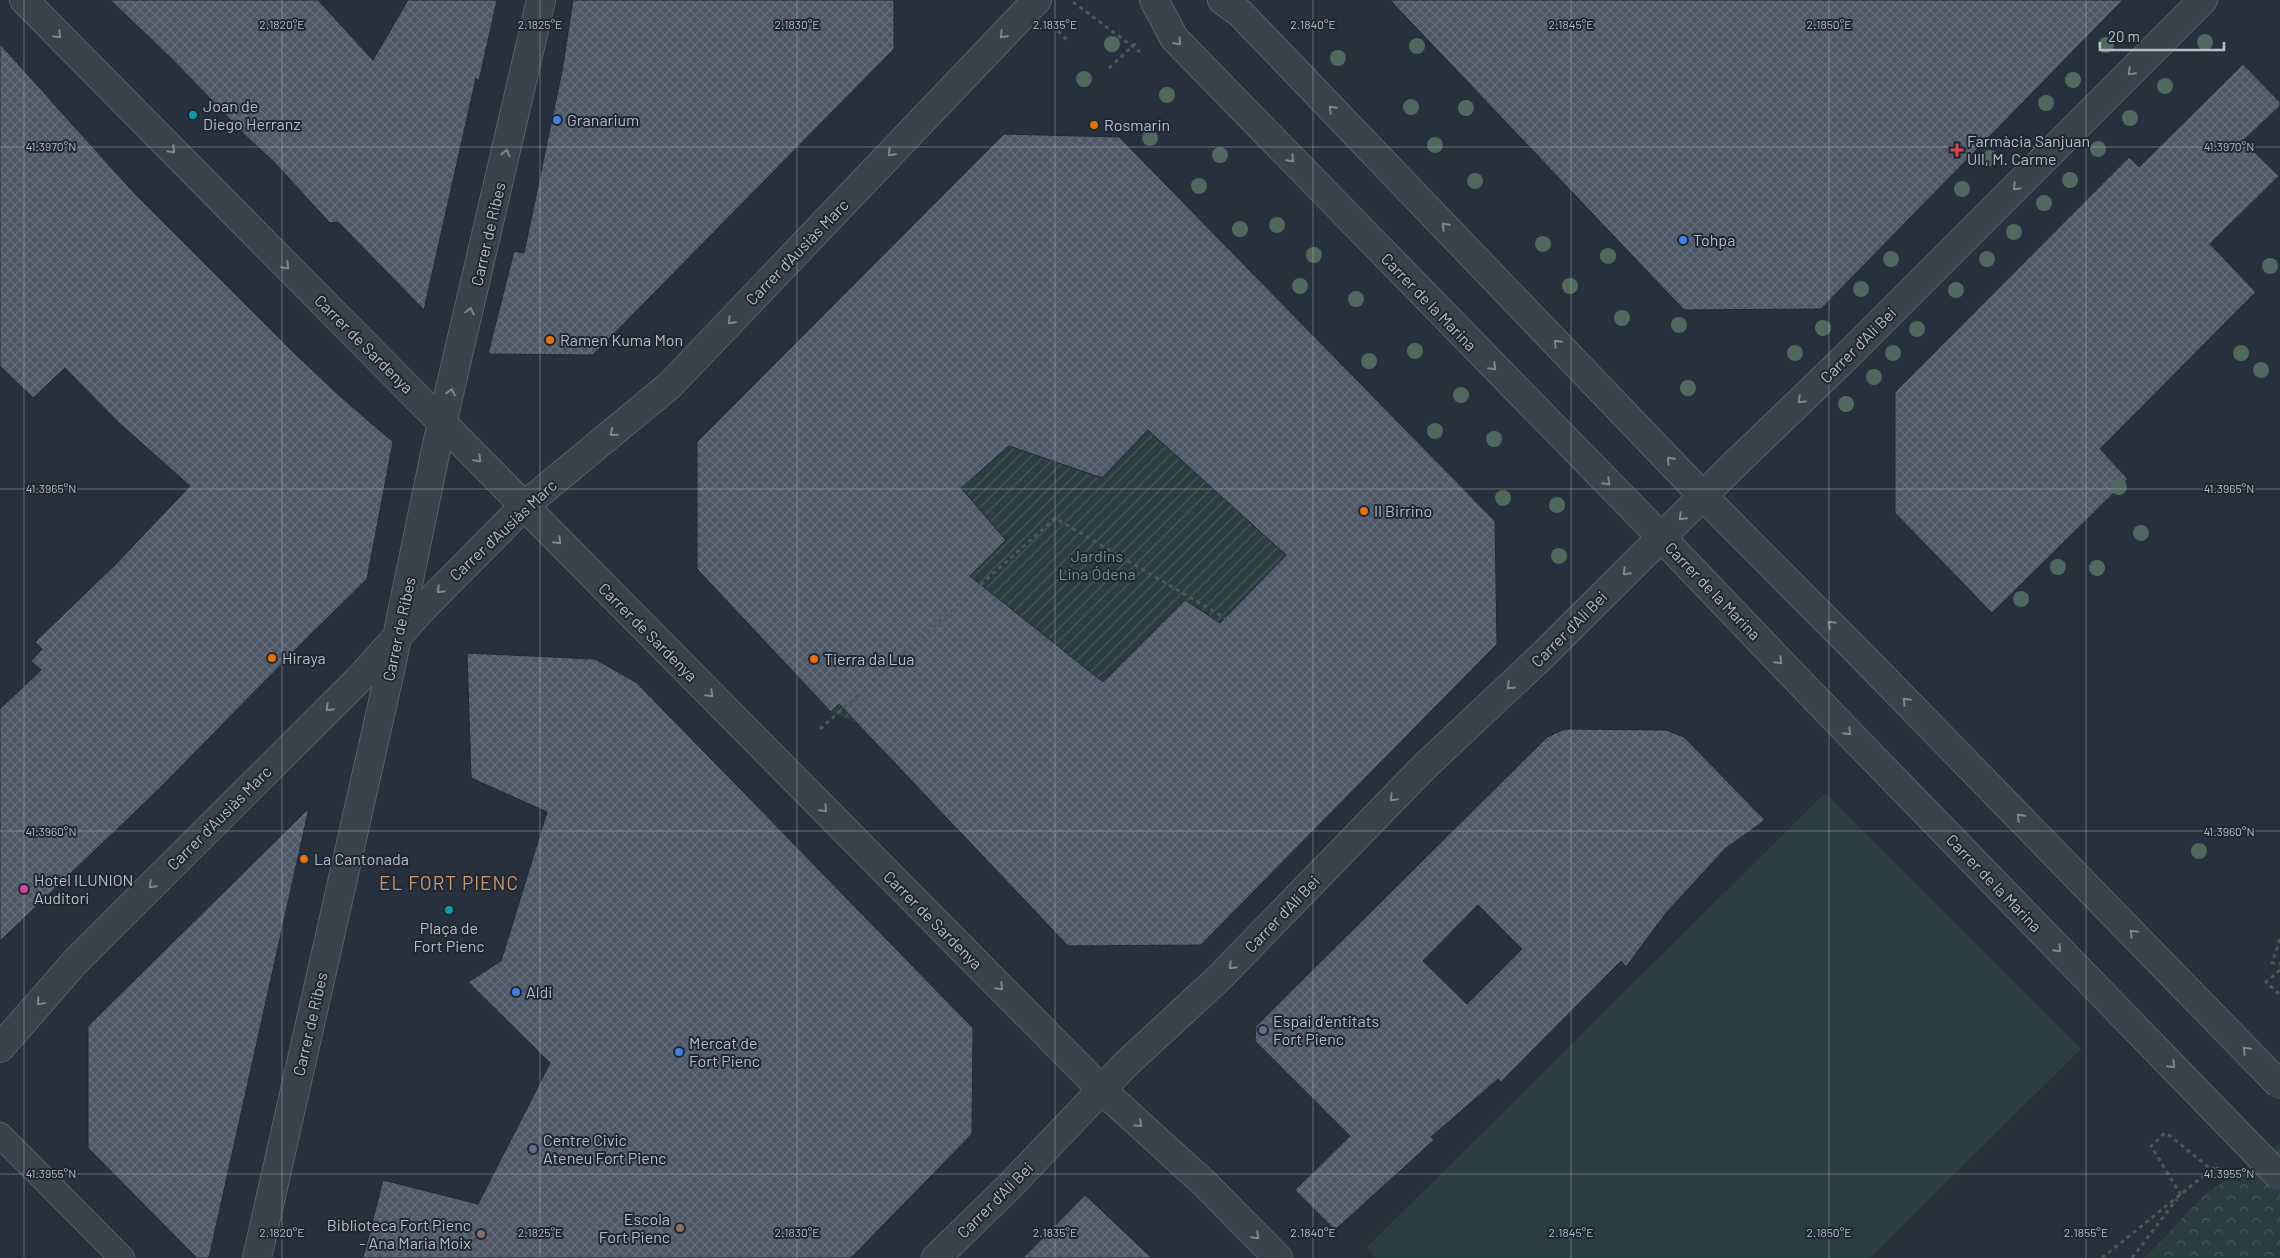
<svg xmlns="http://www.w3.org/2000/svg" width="2280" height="1258" viewBox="0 0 2280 1258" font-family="Barlow,sans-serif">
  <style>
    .grass { fill: #2a3d3f }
    .park { fill: url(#park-crowns) }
    .garden { fill: url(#garden-furrows) }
    .building { fill: url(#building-cross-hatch); stroke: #212935; fill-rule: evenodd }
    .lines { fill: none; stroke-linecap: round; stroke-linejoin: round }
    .pedestrian-casing { stroke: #58606b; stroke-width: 26 }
    .minor-casing { stroke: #58606b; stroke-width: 30 }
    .tertiary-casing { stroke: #58606b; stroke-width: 30 }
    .path { stroke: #495a5d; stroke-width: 3; stroke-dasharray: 4 4; stroke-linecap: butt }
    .pedestrian { stroke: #3a424e; stroke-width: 24 }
    .minor { stroke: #3a424e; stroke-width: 28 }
    .tertiary { stroke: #3a424e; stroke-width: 28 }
    .tertiary-bridge-casing { stroke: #58606b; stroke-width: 30; stroke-linecap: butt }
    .tertiary-bridge { stroke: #3a424e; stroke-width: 28 }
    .tree { fill: #4f695f }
    .oneway { stroke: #7f8691 }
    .ticks { fill: none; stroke: #b7bdc8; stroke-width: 1; stroke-opacity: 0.45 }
    .culture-dot { fill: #0f9aa8; stroke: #1f2733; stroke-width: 2 }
    .shop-dot { fill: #3f7fe0; stroke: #1f2733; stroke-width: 2 }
    .food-dot { fill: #e8710a; stroke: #1f2733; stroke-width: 2 }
    .health-dot { fill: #e0444e; stroke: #1f2733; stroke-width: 2 }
    .hotel-dot { fill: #d1479c; stroke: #1f2733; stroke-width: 2 }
    .service-dot { fill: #5c6f8a; stroke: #1f2733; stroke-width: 2 }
    .education-dot { fill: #8d6e63; stroke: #1f2733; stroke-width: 2 }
    .labels { text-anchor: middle; stroke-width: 4; stroke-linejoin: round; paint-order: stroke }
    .poi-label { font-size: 16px; fill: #b7bdc8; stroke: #1f2733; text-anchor: start }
    .street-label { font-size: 16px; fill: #b7bdc8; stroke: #1f2733 }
    .park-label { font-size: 16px; fill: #70977a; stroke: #1f2733 }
    .quarter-label { font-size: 19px; letter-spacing: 1px; fill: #cd9a6d; stroke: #1f2733 }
    .ticks-label { font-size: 12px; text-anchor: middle; fill: #b7bdc8; stroke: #1f2733; stroke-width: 4; stroke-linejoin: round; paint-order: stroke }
  </style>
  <defs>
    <pattern id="park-crowns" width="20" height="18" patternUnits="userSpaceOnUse" patternTransform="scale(1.25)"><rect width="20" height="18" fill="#2a3d3f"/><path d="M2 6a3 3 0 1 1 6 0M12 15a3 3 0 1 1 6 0" fill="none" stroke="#475759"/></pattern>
    <pattern id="garden-furrows" width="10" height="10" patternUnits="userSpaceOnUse" patternTransform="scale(1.25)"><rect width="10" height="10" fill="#2a3d3f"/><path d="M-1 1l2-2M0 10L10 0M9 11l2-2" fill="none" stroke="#475759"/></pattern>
    <pattern id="building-cross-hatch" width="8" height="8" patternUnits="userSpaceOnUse" patternTransform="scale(1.25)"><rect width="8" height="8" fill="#4d5766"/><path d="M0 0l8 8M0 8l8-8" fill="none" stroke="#646d7a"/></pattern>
  </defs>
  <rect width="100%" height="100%" fill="#27303d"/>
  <path class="grass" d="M1825,793L2081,1049L1870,1258H1375L1366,1248Z"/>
  <path class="park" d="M2280,1144V1258H2145L2204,1195Z"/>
  <path class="garden" d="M1148,430L1286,555L1220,623L1185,601L1103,682L985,588L857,723L831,712L1005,540L961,487L1009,446L1102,478Z"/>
  <path class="building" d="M110,0H318L373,60L408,0H497L479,81L476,78L424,310L338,222L330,223L275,163L248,138L171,58Z
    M573,0H894V49L593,355L488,354L514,251L524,253L562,71Z
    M1390,0H2123L1821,309L1684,310Z
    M0,44L135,194L296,355L341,397L393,442L367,579L312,633L159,789L0,941V709L41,670L31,661L42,649L35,642L116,564L190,486L118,422L65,368L33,398L0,366Z
    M2243,64L2280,102V106L2243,141L2279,176L2210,244L2256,292L2100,449L2128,479L1992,613L1895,513V392L2129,157L2139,167Z
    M1004,134L1119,137L1495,521L1497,644L1201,945L1068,946L839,704L831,712L697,569V442ZM1148,430L1286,555L1220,623L1185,600L1103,682L970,576L1006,540L961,488L1009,446L1102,478Z
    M467,653L595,659L637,683L973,1028L972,1134L851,1258H363L383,1180L478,1204L550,1063L468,982L501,961L547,812L471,778Z
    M1565,729L1666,730L1684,737L1765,820L1725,849L1666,913L1626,967L1621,961L1501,1082L1498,1079L1431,1137L1434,1140L1335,1230L1295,1190L1350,1136L1255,1041L1256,1026L1547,737ZM1478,905L1522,949L1467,1004L1423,961Z
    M309,808L209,1258H197L88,1148V1026Z
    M1085,1195L1152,1258H1023Z"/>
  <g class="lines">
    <g class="pedestrian-casing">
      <path id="pedestrian" d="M0,1135L122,1258"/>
    </g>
    <g class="minor-casing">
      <path id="minor" d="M0,1048L76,961L358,680L424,607L524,506L670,385L1037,0
        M257,1258L390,671L436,449L541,0
        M936,1258L1011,1185L1126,1064L1219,978L1424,767L1543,655L1735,464L1844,359L2203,0"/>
    </g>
    <g class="tertiary-casing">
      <path id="tertiary" d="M24,0L1103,1091L1204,1183L1278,1258
        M1154,0L1174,38L1661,537L1814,697
        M1222,0L1240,13L1703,496L1865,659"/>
    </g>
    <path class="path" d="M1073,2L1140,52
      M1058,31L1067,40
      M1109,68L1137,42
      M820,729L1055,518L1225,618
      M2280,939L2272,963L2280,964
      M2280,970L2266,982L2280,995
      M2181,1195L2151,1146L2165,1133L2169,1135L2212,1170L2216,1163
      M2102,1258L2202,1177L2220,1167
      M2132,1258L2177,1199"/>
    <use href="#pedestrian" class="pedestrian"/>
    <use href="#minor" class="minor"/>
    <use href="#tertiary" class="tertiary"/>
    <g class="tertiary-bridge-casing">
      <path id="tertiary-bridge" d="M1865,659L2280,1085
        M1814,697L2280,1177"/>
    </g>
    <use href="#tertiary-bridge" class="tertiary-bridge"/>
  </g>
  <g class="tree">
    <circle cx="2205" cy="42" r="8"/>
    <circle cx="1112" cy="44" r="8"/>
    <circle cx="2106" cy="45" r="8"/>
    <circle cx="1417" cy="46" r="8"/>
    <circle cx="1338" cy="58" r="8"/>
    <circle cx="1084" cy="79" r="8"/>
    <circle cx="2073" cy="80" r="8"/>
    <circle cx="2165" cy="86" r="8"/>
    <circle cx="1167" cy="95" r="8"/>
    <circle cx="2046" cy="103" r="8"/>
    <circle cx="1411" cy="107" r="8"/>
    <circle cx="1466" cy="108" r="8"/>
    <circle cx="2130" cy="118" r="8"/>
    <circle cx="1150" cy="138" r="8"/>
    <circle cx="1435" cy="145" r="8"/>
    <circle cx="2098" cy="149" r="8"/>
    <circle cx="1220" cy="155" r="8"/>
    <circle cx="1990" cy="158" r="8"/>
    <circle cx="2070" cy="180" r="8"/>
    <circle cx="1475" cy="181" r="8"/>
    <circle cx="1199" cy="186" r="8"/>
    <circle cx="1962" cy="189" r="8"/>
    <circle cx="2044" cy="203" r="8"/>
    <circle cx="1277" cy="225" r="8"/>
    <circle cx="1240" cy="229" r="8"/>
    <circle cx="2014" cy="232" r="8"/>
    <circle cx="1543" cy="244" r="8"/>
    <circle cx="1314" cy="255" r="8"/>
    <circle cx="1608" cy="256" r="8"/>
    <circle cx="1891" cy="259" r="8"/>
    <circle cx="1987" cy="259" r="8"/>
    <circle cx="2270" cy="266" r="8"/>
    <circle cx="1300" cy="286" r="8"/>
    <circle cx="1570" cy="286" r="8"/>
    <circle cx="1861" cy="289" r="8"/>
    <circle cx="1956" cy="290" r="8"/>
    <circle cx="1356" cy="299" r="8"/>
    <circle cx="1622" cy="318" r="8"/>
    <circle cx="1679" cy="325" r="8"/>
    <circle cx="1823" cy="328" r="8"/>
    <circle cx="1917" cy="329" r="8"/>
    <circle cx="1415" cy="351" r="8"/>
    <circle cx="1795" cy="353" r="8"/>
    <circle cx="1893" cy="353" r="8"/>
    <circle cx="2241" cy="353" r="8"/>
    <circle cx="1369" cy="361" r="8"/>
    <circle cx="2261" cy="370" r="8"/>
    <circle cx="1874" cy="377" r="8"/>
    <circle cx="1688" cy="388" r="8"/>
    <circle cx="1461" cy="395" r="8"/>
    <circle cx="1846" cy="404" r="8"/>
    <circle cx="1435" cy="431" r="8"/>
    <circle cx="1494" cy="439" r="8"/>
    <circle cx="2119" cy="487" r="8"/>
    <circle cx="1503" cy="498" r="8"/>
    <circle cx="1557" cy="505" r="8"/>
    <circle cx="2141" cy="533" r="8"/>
    <circle cx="1559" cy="556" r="8"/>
    <circle cx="2058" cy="567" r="8"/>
    <circle cx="2097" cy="568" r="8"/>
    <circle cx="2021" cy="599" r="8"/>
    <circle cx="2199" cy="851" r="8"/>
  </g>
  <defs><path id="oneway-chevron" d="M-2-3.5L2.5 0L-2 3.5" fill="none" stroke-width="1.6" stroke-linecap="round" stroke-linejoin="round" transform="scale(1.25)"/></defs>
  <g class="oneway">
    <use href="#oneway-chevron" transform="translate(58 35) rotate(45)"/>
    <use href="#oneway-chevron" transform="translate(1003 35) rotate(134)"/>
    <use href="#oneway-chevron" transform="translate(1178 42) rotate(49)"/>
    <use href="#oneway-chevron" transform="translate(2131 72) rotate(135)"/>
    <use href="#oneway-chevron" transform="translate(1332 109) rotate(-134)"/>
    <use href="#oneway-chevron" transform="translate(172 150) rotate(45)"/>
    <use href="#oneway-chevron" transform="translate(506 153) rotate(-77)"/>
    <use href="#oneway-chevron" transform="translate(891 153) rotate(134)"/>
    <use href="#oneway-chevron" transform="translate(1291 159) rotate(46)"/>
    <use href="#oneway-chevron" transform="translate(2016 187) rotate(135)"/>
    <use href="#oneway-chevron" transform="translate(1445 226) rotate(-134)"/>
    <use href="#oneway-chevron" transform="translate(286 266) rotate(45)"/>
    <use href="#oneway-chevron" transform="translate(470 311) rotate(-77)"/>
    <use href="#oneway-chevron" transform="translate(731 321) rotate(134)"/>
    <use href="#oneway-chevron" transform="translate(1557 343) rotate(-134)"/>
    <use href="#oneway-chevron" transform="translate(1493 367) rotate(45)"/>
    <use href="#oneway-chevron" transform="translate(451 392) rotate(-77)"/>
    <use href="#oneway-chevron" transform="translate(1801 400) rotate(136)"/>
    <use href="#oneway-chevron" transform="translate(613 433) rotate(140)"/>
    <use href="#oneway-chevron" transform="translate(478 459) rotate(45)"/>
    <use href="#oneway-chevron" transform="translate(1670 460) rotate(-133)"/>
    <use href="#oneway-chevron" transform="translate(1607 482) rotate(45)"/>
    <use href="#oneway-chevron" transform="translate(1682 517) rotate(135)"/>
    <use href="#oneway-chevron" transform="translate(558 541) rotate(45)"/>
    <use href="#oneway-chevron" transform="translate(1626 572) rotate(135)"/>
    <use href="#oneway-chevron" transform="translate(440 590) rotate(135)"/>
    <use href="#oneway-chevron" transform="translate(1831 624) rotate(-135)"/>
    <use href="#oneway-chevron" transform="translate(1779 661) rotate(46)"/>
    <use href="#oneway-chevron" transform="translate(1510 686) rotate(137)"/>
    <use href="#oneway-chevron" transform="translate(710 694) rotate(45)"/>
    <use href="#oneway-chevron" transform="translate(1906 701) rotate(-134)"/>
    <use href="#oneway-chevron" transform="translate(329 708) rotate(135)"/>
    <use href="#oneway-chevron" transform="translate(1848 732) rotate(46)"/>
    <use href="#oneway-chevron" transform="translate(1393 798) rotate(134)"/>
    <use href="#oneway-chevron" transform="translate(824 809) rotate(45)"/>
    <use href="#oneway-chevron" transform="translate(2020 817) rotate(-134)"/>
    <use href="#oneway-chevron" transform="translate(152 885) rotate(135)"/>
    <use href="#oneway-chevron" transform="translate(2133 933) rotate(-134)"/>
    <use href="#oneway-chevron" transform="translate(2058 949) rotate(46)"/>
    <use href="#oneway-chevron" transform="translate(1232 966) rotate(135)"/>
    <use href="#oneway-chevron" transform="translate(1000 987) rotate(45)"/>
    <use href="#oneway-chevron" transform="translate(40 1002) rotate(131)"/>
    <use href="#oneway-chevron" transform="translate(2246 1050) rotate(-134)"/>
    <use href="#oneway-chevron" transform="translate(2172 1065) rotate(46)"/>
    <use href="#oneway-chevron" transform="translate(1139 1124) rotate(42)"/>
    <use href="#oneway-chevron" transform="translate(1256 1236) rotate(45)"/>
  </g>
  <path class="ticks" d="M24,0V1258M282,0V1258M540,0V1258M797,0V1258M1055,0V1258M1313,0V1258M1571,0V1258M1829,0V1258M2086,0V1258M0,147H2280M0,489H2280M0,831H2280M0,1174H2280"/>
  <g class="culture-dot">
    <circle cx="193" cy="115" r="5"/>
    <circle cx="449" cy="910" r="5"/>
  </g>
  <g class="shop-dot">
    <circle cx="557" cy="120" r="5"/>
    <circle cx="1683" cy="240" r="5"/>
    <circle cx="516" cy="992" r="5"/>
    <circle cx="679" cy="1052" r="5"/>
  </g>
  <g class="food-dot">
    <circle cx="1094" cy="125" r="5"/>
    <circle cx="550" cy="340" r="5"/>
    <circle cx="1364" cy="511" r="5"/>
    <circle cx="272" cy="658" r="5"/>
    <circle cx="814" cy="659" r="5"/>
    <circle cx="304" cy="859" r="5"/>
  </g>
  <path class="health-dot" d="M1954.5 142.5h5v5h5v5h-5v5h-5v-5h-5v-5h5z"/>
  <circle class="hotel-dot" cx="24" cy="889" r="5"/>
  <g class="service-dot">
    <circle cx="1263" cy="1030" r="5"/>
    <circle cx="533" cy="1149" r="5"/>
  </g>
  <g class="education-dot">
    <circle cx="680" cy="1228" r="5"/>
    <circle cx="481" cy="1234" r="5"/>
  </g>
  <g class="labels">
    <g class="poi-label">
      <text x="203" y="112">Joan de<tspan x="203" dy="18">Diego Herranz</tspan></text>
      <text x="567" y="126">Granarium</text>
      <text x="1104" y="131">Rosmarin</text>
      <text x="1967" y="147">Farmàcia Sanjuan<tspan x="1967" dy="18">Ull, M. Carme</tspan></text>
      <text x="1693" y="246">Tohpa</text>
      <text x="560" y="346">Ramen Kuma Mon</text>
      <text x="1374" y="517">Il Birrino</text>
      <text x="282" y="664">Hiraya</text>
      <text x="824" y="665">Tierra da Lua</text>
      <text x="314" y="865">La Cantonada</text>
      <text x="34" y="886">Hotel ILUNION<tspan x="34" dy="18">Auditori</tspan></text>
      <text x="449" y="934" text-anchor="middle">Plaça de<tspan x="449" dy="18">Fort Pienc</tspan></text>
      <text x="526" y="998">Aldi</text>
      <text x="1273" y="1027">Espai d'entitats<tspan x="1273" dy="18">Fort Pienc</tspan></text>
      <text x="689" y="1049">Mercat de<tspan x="689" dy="18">Fort Pienc</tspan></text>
      <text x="543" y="1146">Centre Civic<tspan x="543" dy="18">Ateneu Fort Pienc</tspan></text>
      <text x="670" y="1225" text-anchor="end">Escola<tspan x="670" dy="18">Fort Pienc</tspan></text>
      <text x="471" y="1231" text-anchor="end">Biblioteca Fort Pienc<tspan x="471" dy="18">- Ana Maria Moix</tspan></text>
    </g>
    <g class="street-label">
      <text transform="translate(488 234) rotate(-77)" y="6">Carrer de Ribes</text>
      <text transform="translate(797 252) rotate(-46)" y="6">Carrer d'Ausiàs Marc</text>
      <text transform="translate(1429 302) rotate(46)" y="6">Carrer de la Marina</text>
      <text transform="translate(364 344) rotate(45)" y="6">Carrer de Sardenya</text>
      <text transform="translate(1858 345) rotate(-45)" y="6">Carrer d'Alí Bei</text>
      <text transform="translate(503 530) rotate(-43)" y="6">Carrer d'Ausiàs Marc</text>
      <text transform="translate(1713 591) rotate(46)" y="6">Carrer de la Marina</text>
      <text transform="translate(399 629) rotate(-78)" y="6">Carrer de Ribes</text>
      <text transform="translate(1569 629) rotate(-45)" y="6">Carrer d'Alí Bei</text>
      <text transform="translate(648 632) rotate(45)" y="6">Carrer de Sardenya</text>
      <text transform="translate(219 818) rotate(-45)" y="6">Carrer d'Ausiàs Marc</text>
      <text transform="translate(1994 883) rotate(46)" y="6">Carrer de la Marina</text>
      <text transform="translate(1282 914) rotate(-46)" y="6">Carrer d'Alí Bei</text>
      <text transform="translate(933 920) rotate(45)" y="6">Carrer de Sardenya</text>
      <text transform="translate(310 1024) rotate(-77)" y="6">Carrer de Ribes</text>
      <text transform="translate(995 1200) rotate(-45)" y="6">Carrer d'Alí Bei</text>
    </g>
    <g class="park-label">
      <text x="1097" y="562">Jardins<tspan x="1097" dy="18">Lina Ódena</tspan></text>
    </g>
    <g class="quarter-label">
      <text x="449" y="890">EL FORT PIENC</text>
    </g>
  </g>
  <g class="ticks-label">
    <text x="282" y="29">2.1820°E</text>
    <text x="540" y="29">2.1825°E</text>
    <text x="797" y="29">2.1830°E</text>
    <text x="1055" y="29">2.1835°E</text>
    <text x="1313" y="29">2.1840°E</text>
    <text x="1571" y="29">2.1845°E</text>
    <text x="1829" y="29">2.1850°E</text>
    <text x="51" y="151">41.3970°N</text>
    <text x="2229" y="151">41.3970°N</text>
    <text x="51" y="493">41.3965°N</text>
    <text x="2229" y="493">41.3965°N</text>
    <text x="51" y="836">41.3960°N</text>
    <text x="2229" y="836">41.3960°N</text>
    <text x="51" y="1178">41.3955°N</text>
    <text x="2229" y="1178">41.3955°N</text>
    <text x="282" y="1237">2.1820°E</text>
    <text x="540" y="1237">2.1825°E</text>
    <text x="797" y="1237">2.1830°E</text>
    <text x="1055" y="1237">2.1835°E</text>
    <text x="1313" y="1237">2.1840°E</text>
    <text x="1571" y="1237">2.1845°E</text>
    <text x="1829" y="1237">2.1850°E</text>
    <text x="2086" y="1237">2.1855°E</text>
  </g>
  <path d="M2100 42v8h124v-8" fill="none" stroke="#b7bdc8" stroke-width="2.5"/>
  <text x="2108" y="42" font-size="15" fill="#b7bdc8" stroke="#1f2733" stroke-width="4" paint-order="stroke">20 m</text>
</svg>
